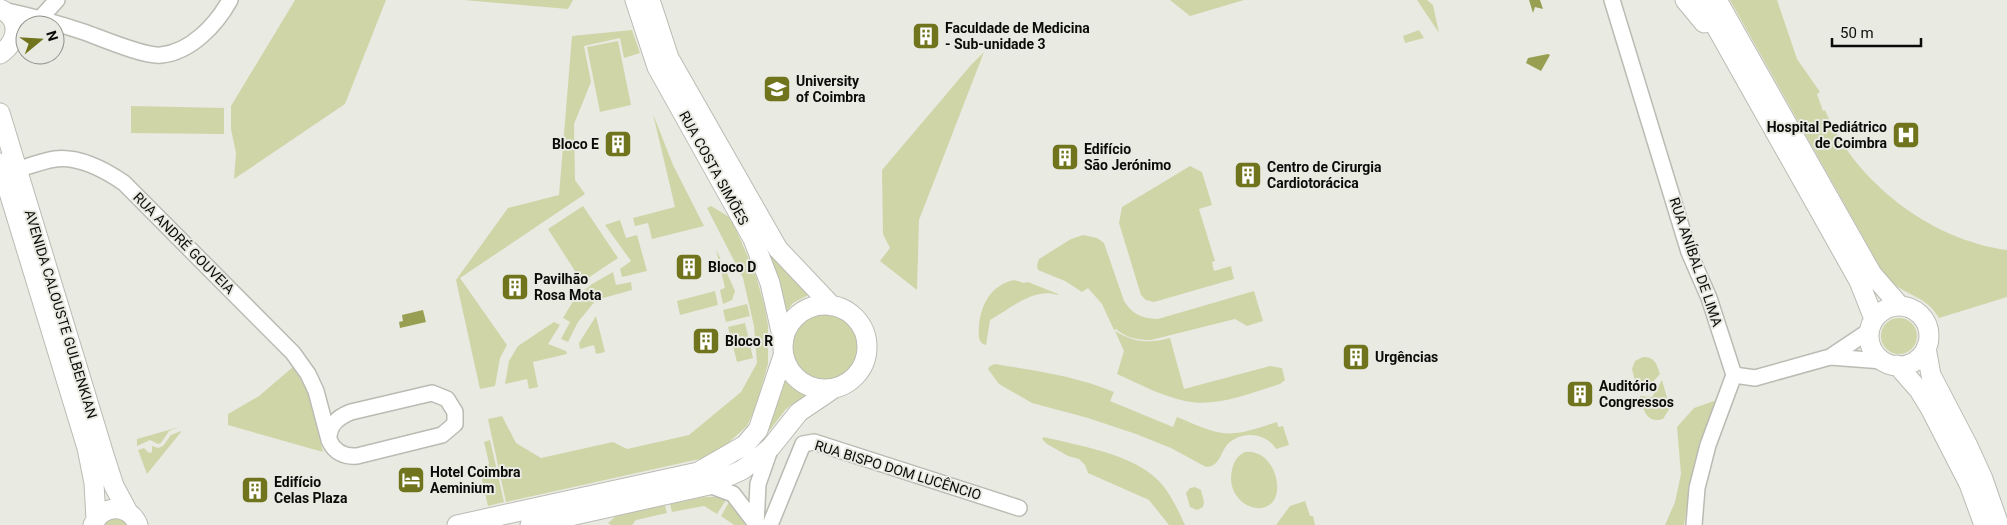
<svg xmlns="http://www.w3.org/2000/svg" width="2007" height="525" viewBox="0 0 2007 525" font-family="Roboto,sans-serif">
  <style>
    .green { fill: #d0d5a8 }
    .water { fill: #999f52 }
    .lines { fill: none; stroke-linecap: round; stroke-linejoin: round }
    .minor-casing { stroke: #babbb3; stroke-width: 18 }
    .major-casing { stroke: #babbb3; stroke-width: 21 }
    .minor { stroke: #fff; stroke-width: 15 }
    .major { stroke: #fff; stroke-width: 19 }
    .labels { text-anchor: middle; stroke-width: 4; stroke-linejoin: round; paint-order: stroke }
    .poi-label { font-size: 14px; font-weight: bold; fill: #0b0c09; stroke: #e9eae2; text-anchor: start }
    .street-label { font-size: 14px; fill: #0b0c09; stroke: #e9eae2 }
  </style>
  <rect width="100%" height="100%" fill="#e9eae2"/>
  <path class="green" d="M295,0H386L345,104L234,179L236,153L231,129V106Z
    M464,0H573L568,9Z
    M1170,0H1244L1190,16Z
    M1417,0H1427L1433,5L1439,33Z
    M1730,0H1777L1797,59L1820,92L1817,94L1823,111L1825,110C1854,181 1930,240 2007,250V297L1939,318C1928,299 1915,298 1898,287C1891,282 1886,276 1881,269Z
    M632,30L640,53L624,58L620,38L584,46L591,82L574,124L575,180L585,194L460,278L507,345L500,358L495,386L480,389L456,280L508,208L559,195L572,36Z
    M1419,30L1424,38L1405,43L1403,36Z
    M618,41L631,105L600,112L587,47Z
    M984,52L919,220L917,290L880,261L890,248L883,234L882,170L971,65Z
    M131,106L224,108V134L131,133Z
    M653,114L673,165L704,226L652,239L648,223L635,226L633,218L675,207Z
    M1190,166L1202,172L1212,205L1199,209L1215,261L1212,262L1214,271L1231,266L1234,279L1154,302L1146,300L1141,295L1119,223L1122,207Z
    M583,206L618,258L582,282L548,229Z
    M711,206L731,218L755,273L764,304L768,325V364L756,406L747,426L726,445L704,458L506,502L488,419L502,416L516,443L541,458L613,442L627,449L689,435L741,392L757,363L754,326L743,278L707,208Z
    M620,220L626,238L637,235L647,271L622,277L620,269L631,261L605,225Z
    M1083,235L1097,238L1104,243L1124,301C1132,314 1143,319 1158,319L1254,291L1263,321L1247,326L1235,319L1151,340C1138,340 1126,338 1116,329L1114,330L1102,304L1088,288L1082,292L1065,281L1038,270L1037,265L1039,259L1071,239Z
    M716,249L735,291L732,300L723,304L720,290L725,288Z
    M775,253L812,293L793,303L784,315L768,258Z
    M613,272L616,285L631,282L632,290L596,300L578,322L568,342L561,339L570,322L563,318L575,298L592,284Z
    M1014,280L1024,283L1028,282L1058,294V295C1034,287 1010,309 990,320L986,345L983,344C977,339 979,333 979,326C981,304 991,285 1014,280Z
    M715,291L718,305L680,315L677,301Z
    M747,304L750,316L726,322L723,310Z
    M792 346a33 33 0 1 1 66 0a33 33 0 1 1-66 0Z
    M596,316L605,352L596,354L594,345L580,349L579,343Z
    M1881 336a18 18 0 1 1 36 0a18 18 0 1 1-36 0Z
    M554,322L560,325L548,344L566,351L567,354L533,362L538,387L529,389L527,379L505,384L509,361L518,346Z
    M745,323L753,358L737,362L728,327Z
    M1115,331C1133,342 1148,344 1170,338L1184,389L1270,366L1282,368L1285,380L1280,384C1251,393 1216,408 1185,401C1162,396 1139,384 1117,374L1124,351Z
    M1643,357C1655,357 1657,364 1660,374L1650,385L1637,389L1632,369L1635,361Z
    M995,364C1036,371 1076,376 1114,392L1110,401L1173,427L1177,417C1190,422 1203,429 1217,432C1237,437 1258,428 1277,422L1278,427L1283,426L1289,445L1276,449C1266,433 1244,431 1230,442C1220,450 1221,467 1206,467L1171,448L1136,434L1088,418L1032,403L999,384L988,369L990,366Z
    M293,367L307,390L323,452L228,425V414L259,396Z
    M783,376L793,387L811,396L798,406L794,403L786,409L769,431L765,430Z
    M1662,380L1670,408L1663,419C1646,424 1643,409 1640,396L1652,397Z
    M1717,400L1692,476L1684,525H1665L1675,502L1681,474L1677,427L1694,408Z
    M179,427L169,431L161,443L158,444L150,440L137,446V439Z
    M181,431V432L147,474L138,450L144,448L149,453L152,452V446L158,448L163,446L171,435Z
    M1044,437C1080,446 1133,454 1159,481C1171,494 1178,510 1185,525H1169L1149,500L1088,473L1085,465L1079,459L1068,456L1047,444L1042,439Z
    M490,440L504,502L488,506L482,480L489,463L484,442Z
    M1245,452C1263,450 1275,466 1277,483C1281,525 1223,510 1232,470C1234,461 1237,456 1245,452Z
    M1195,487L1201,490L1204,502L1203,507L1197,510L1190,507L1186,493L1190,488Z
    M704,497H718L726,500L717,514L704,506L672,512L670,504Z
    M1305,501L1310,516H1313L1315,525H1276L1290,506Z
    M729,502L735,506L745,525H734L721,516Z
    M665,505L667,513L636,520L632,525H611L608,523L617,515Z
    M115,515L131,525H101Z"/>
  <path class="water" d="M1529,0H1540L1543,9L1535,7L1533,13Z
    M1548,54L1550,55L1541,71L1526,63L1528,58Z
    M423,310L426,322L400,328L399,322L403,321L402,315Z"/>
  <g class="lines">
    <g class="minor-casing">
      <path id="minor" d="M1612,0L1689,252L1709,298L1734,375L1708,445L1697,488L1694,525
        M3,10C31,16 57,23 84,32C101,38 145,57 161,55C191,52 216,25 230,0
        M36,23L57,0
        M17,170C29,166 42,161 55,159C79,156 105,170 124,183L293,353L308,374L316,391L329,440C334,452 344,457 357,456L442,435L455,424V412L447,399L432,393L351,412C338,417 328,425 329,440
        M1830,357L1869,331
        M1734,375L1755,378L1830,357L1883,361
        M709,485L733,494L756,524
        M756,525L758,484L771,447
        M770,525L803,444L814,442L1019,508"/>
    </g>
    <g class="major-casing">
      <path id="major" d="M635,0L657,67L753,239L770,283L783,340
        M650,0L669,58L778,249L832,306
        M1685,0L1704,23
        M1701,0L1859,281L1874,319
        M1717,0L1872,274L1900,306
        M0,9C22,19 18,42 0,54
        M0,113L105,458L114,486L128,512
        M0,163L87,448L94,483L96,519
        M783 347a42 42 0 1 1 84 0a42 42 0 1 1-84 0Z
        M1869 336a30 30 0 1 1 60 0a30 30 0 1 1-60 0Z
        M1926,348L1931,375L1968,446L1983,479L1999,525
        M1897,365L1919,390L1930,408L1969,484L1984,525
        M93,525C102,504 129,503 138,525
        M457,525L698,472L745,445L758,430L783,356
        M530,525L709,485L742,470L757,459L771,447L799,412L833,389"/>
    </g>
    <use href="#minor" class="minor"/>
    <use href="#major" class="major"/>
  </g>
  <defs>
    <g id="building-square" transform="scale(1.4375)"><rect x="-9" y="-9" width="18" height="18" rx="4" fill="#70751d" stroke="#e9eae2"/><path d="M-4-6H4V6H1V3H-1V6H-4ZM-2.5-4.3h1.7v1.8h-1.7ZM.8-4.3h1.7v1.8H.8ZM-2.5-1h1.7V.8h-1.7ZM.8-1h1.7V.8H.8Z" fill="#fff"/></g>
    <g id="university-square" transform="scale(1.4375)"><rect x="-9" y="-9" width="18" height="18" rx="4" fill="#70751d" stroke="#e9eae2"/><path d="M0-5L7-2L0 1L-7-2ZM-4 1L0 2.5L4 1V4Q0 6-4 4Z" fill="#fff"/></g>
    <g id="hospital-square" transform="scale(1.4375)"><rect x="-9" y="-9" width="18" height="18" rx="4" fill="#70751d" stroke="#e9eae2"/><path d="M-5-5h3v3.5h4V-5h3V5h-3V1.5h-4V5h-3Z" fill="#fff"/></g>
    <g id="hotel-square" transform="scale(1.4375)"><rect x="-9" y="-9" width="18" height="18" rx="4" fill="#70751d" stroke="#e9eae2"/><path d="M-6-4.5h1.5V1H6V5H4.5V3h-9V5H-6ZM-4 0a1.8 1.8 0 1 1 3.6 0ZM.5 0V-2.5h3Q6-2.5 6 0Z" fill="#fff"/></g>
  </defs>
  <g fill-rule="evenodd">
    <use href="#building-square" x="926" y="36"/>
    <use href="#university-square" x="777" y="89"/>
    <use href="#hospital-square" x="1906" y="135"/>
    <use href="#building-square" x="618" y="144"/>
    <use href="#building-square" x="1065" y="157"/>
    <use href="#building-square" x="1248" y="175"/>
    <use href="#building-square" x="689" y="267"/>
    <use href="#building-square" x="515" y="287"/>
    <use href="#building-square" x="706" y="341"/>
    <use href="#building-square" x="1356" y="357"/>
    <use href="#building-square" x="1580" y="394"/>
    <use href="#hotel-square" x="411" y="480"/>
    <use href="#building-square" x="255" y="490"/>
  </g>
  <g class="labels">
    <g class="poi-label">
      <text x="945" y="33">Faculdade de Medicina<tspan x="945" dy="16">- Sub-unidade 3</tspan></text>
      <text x="796" y="86">University<tspan x="796" dy="16">of Coimbra</tspan></text>
      <text x="1887" y="132" text-anchor="end">Hospital Pediátrico<tspan x="1887" dy="16">de Coimbra</tspan></text>
      <text x="599" y="149" text-anchor="end">Bloco E</text>
      <text x="1084" y="154">Edifício<tspan x="1084" dy="16">São Jerónimo</tspan></text>
      <text x="1267" y="172">Centro de Cirurgia<tspan x="1267" dy="16">Cardiotorácica</tspan></text>
      <text x="708" y="272">Bloco D</text>
      <text x="534" y="284">Pavilhão<tspan x="534" dy="16">Rosa Mota</tspan></text>
      <text x="725" y="346">Bloco R</text>
      <text x="1375" y="362">Urgências</text>
      <text x="1599" y="391">Auditório<tspan x="1599" dy="16">Congressos</tspan></text>
      <text x="430" y="477">Hotel Coimbra<tspan x="430" dy="16">Aeminium</tspan></text>
      <text x="274" y="487">Edifício<tspan x="274" dy="16">Celas Plaza</tspan></text>
    </g>
    <g class="street-label">
      <text transform="translate(714 168) rotate(61)" y="5">RUA COSTA SIMÕES</text>
      <text transform="translate(184 243) rotate(45)" y="5">RUA ANDRÉ GOUVEIA</text>
      <text transform="translate(1696 262) rotate(71)" y="5">RUA ANÍBAL DE LIMA</text>
      <text transform="translate(61 314) rotate(73)" y="5">AVENIDA CALOUSTE GULBENKIAN</text>
      <text transform="translate(898 470) rotate(17)" y="5">RUA BISPO DOM LUCÊNCIO</text>
    </g>
  </g>
  <g transform="translate(40 40) rotate(72)"><circle r="24" fill="#e9eae2" stroke="#90918b"/>
  <path d="M0-4L9 19L0 12L-9 19Z" fill="#70751d"/>
  <text y="-8" font-size="14" font-weight="bold" text-anchor="middle" fill="#0b0c09">N</text>
  </g>
  <path d="M1832 38v8h89v-8" fill="none" stroke="#0b0c09" stroke-width="2.5"/>
  <text x="1840" y="38" font-size="15" fill="#0b0c09" stroke="#e9eae2" stroke-width="4" paint-order="stroke">50 m</text>
</svg>
